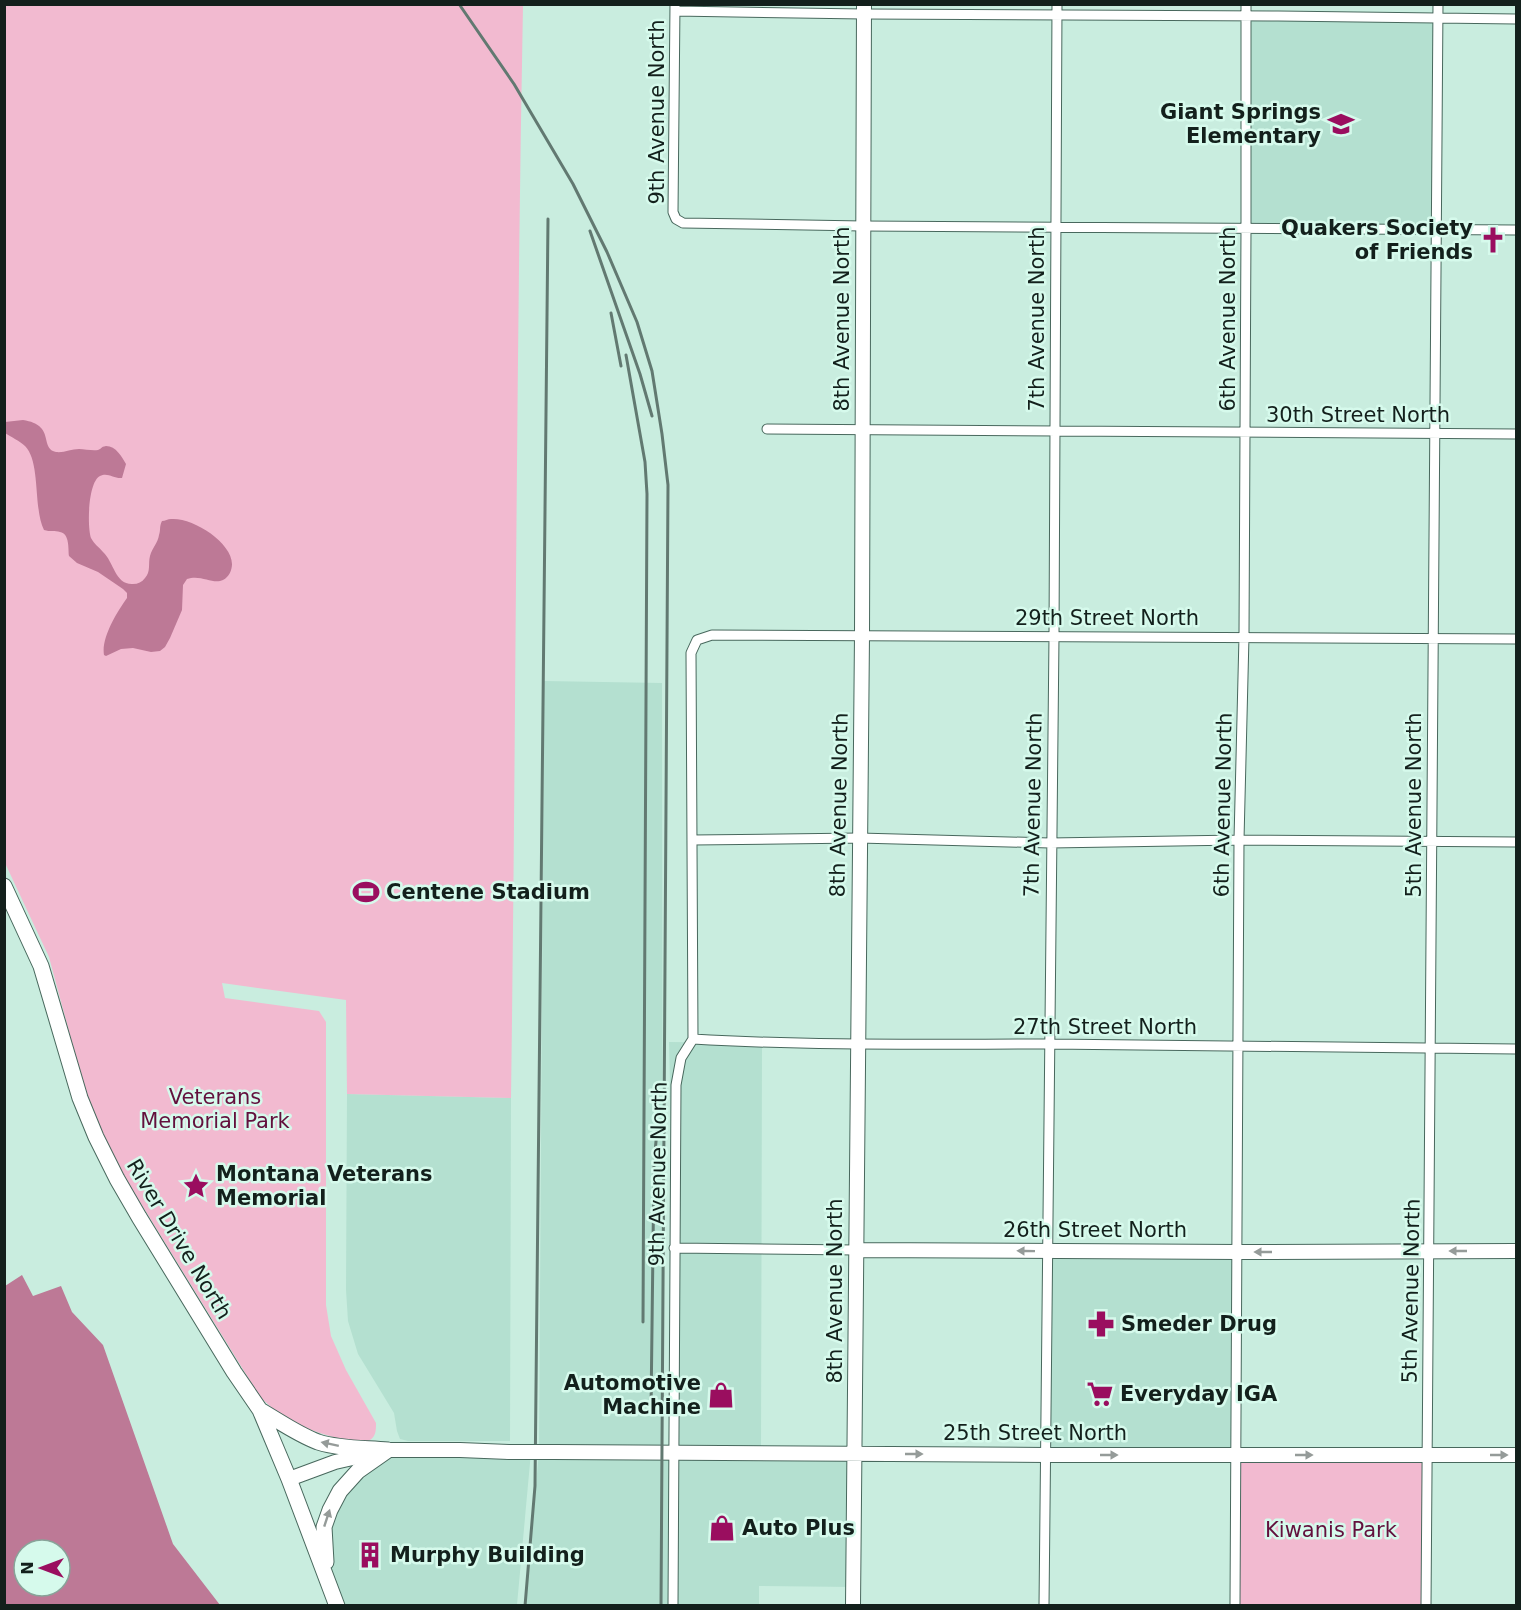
<svg xmlns="http://www.w3.org/2000/svg" width="1521" height="1610" viewBox="0 0 1521 1610" font-family="'DejaVu Sans',sans-serif">
  <style>
    .built { fill: #b4e0d0 }
    .green { fill: #f2bad0 }
    .water { fill: #bd7996; fill-rule: evenodd }
    .lines { fill: none; stroke-linecap: round; stroke-linejoin: round }
    .street-casing { stroke: #48685d; stroke-width: 11 }
    .secondary-casing { stroke: #48685d; stroke-width: 16 }
    .primary-casing { stroke: #48685d; stroke-width: 17 }
    .street { stroke: #fff; stroke-width: 9 }
    .secondary { stroke: #fff; stroke-width: 14 }
    .primary { stroke: #fff; stroke-width: 15 }
    .rail { stroke: #627971; stroke-width: 3 }
    .secondary-bridge-casing { stroke: #48685d; stroke-width: 16; stroke-linecap: butt }
    .secondary-bridge { stroke: #fff; stroke-width: 14 }
    .oneway { fill: #959b99 }
    .labels { text-anchor: middle; stroke-width: 5; stroke-linejoin: round; paint-order: stroke }
    .street-label { font-size: 21px; fill: #13201c; stroke: #d6faec }
    .poi-label { font-size: 21px; font-weight: bold; fill: #13201c; stroke: #d6faec; text-anchor: start }
    .park-label { font-size: 21px; fill: #63103d; stroke: #d6faec }
  </style>
  <rect width="100%" height="100%" fill="#c9eddf"/>
  <path class="built" d="M1245,16L1437,18L1436,230L1246,229Z
    M544,681L662,683L663,1453H673L674,1248L669,1042L762,1043L761,1453L855,1454L854,1587L759,1586V1605L525,1606L539,1452Z
    M347,1094L511,1098L510,1441H408L400,1439L397,1431L394,1413L358,1354L348,1321L346,1290Z
    M1048,1251L1238,1252L1236,1455H1047Z
    M388,1450L531,1452L517,1605H337L326,1576L330,1510Z"/>
  <path class="green" d="M5,5H523C516,369 516,733 511,1098L347,1094L346,1000L222,983L225,998L319,1011L326,1022V1305L331,1336L346,1370L376,1423C376,1430 376,1436 370,1440C357,1448 298,1427 285,1418C276,1412 268,1404 260,1397L124,1176L98,1125L82,1080L49,957L5,863Z
    M1236,1455H1427L1426,1605L1235,1606Z"/>
  <path class="water" d="M23,420C56,425 39,448 56,452C64,453 71,449 79,449C85,449 92,451 98,450C103,448 100,447 106,446C116,446 122,457 126,464L122,478C114,479 108,472 100,476C88,482 87,526 91,538C94,544 99,547 103,552C114,562 115,585 133,584C138,584 142,582 145,578C151,572 148,563 150,556C152,548 158,543 159,535C161,529 159,527 162,521C165,521 168,519 171,519C192,517 232,542 232,564C232,570 229,577 223,580C213,585 201,574 187,579L183,585L182,610L170,638L165,647L160,651L151,652L133,648L121,649L106,656L104,655C101,638 117,612 127,598V593L123,589L98,572L77,563L69,556C68,549 70,534 60,532C55,530 50,532 44,530C33,508 41,462 25,446C20,441 11,437 5,433V422Z
    M22,1275L33,1296L61,1286L72,1312L103,1345L173,1544L220,1605H5V1286ZM24,1550H60V1586H24Z"/>
  <g class="lines">
    <g class="street-casing">
      <path id="street" d="M675,4L673,212L676,219L683,223L863,226L1516,230
        M675,11L864,14L1278,16L1516,19
        M767,429L1516,434
        M693,840L859,838L1050,843L1239,840L1516,842
        M693,1039C812,1046 931,1044 1050,1044C1206,1045 1361,1047 1516,1049
        M674,1248L856,1250
        M673,1606L676,1085L681,1058L693,1039L691,653L697,640L712,635L1516,639
        M1044,1606L1054,636L1057,4
        M1235,1606L1239,840L1244,636L1246,229V4
        M1426,1606L1438,4"/>
    </g>
    <g class="secondary-casing">
      <path id="secondary" d="M856,1250L1238,1252L1516,1251
        M554,1452L1047,1455H1516
        M289,1479L335,1462L388,1450H460L509,1452
        M853,1606L862,635L864,4"/>
    </g>
    <g class="primary-casing">
      <path id="primary" d="M4,886L41,966L80,1098L96,1137L117,1179L139,1217L234,1372L260,1410L289,1479L337,1606
        M260,1410C279,1421 297,1434 318,1442C340,1449 365,1448 388,1450
        M326,1562L324,1527L330,1510L340,1491L358,1471L388,1450"/>
    </g>
    <use href="#street" class="street"/>
    <use href="#secondary" class="secondary"/>
    <use href="#primary" class="primary"/>
    <path class="rail" d="M459,4L514,84L573,184L607,252L637,322L652,371L662,434L668,485L661,1606
      M590,231L640,374L652,416
      M611,313L621,366
      M626,355L645,462L647,494L643,1322
      M651,1409L654,1164L657,1130
      M525,1606L535,1486L548,219"/>
    <g class="secondary-bridge-casing">
      <path id="secondary-bridge" d="M509,1452H554"/>
    </g>
    <use href="#secondary-bridge" class="secondary-bridge"/>
  </g>
  <defs><path id="oneway-solid" d="M-6-.8H1V-3.2L6.5 0L1 3.2V.8H-6Z" transform="scale(1.5)"/></defs>
  <g class="oneway">
    <use href="#oneway-solid" transform="translate(1026 1251) rotate(-179)"/>
    <use href="#oneway-solid" transform="translate(1458 1251) rotate(-180)"/>
    <use href="#oneway-solid" transform="translate(1263 1252) rotate(180)"/>
    <use href="#oneway-solid" transform="translate(330 1444) rotate(-168)"/>
    <use href="#oneway-solid" transform="translate(914 1454)"/>
    <use href="#oneway-solid" transform="translate(1109 1455)"/>
    <use href="#oneway-solid" transform="translate(1304 1455)"/>
    <use href="#oneway-solid" transform="translate(1499 1455)"/>
    <use href="#oneway-solid" transform="translate(327 1518) rotate(-72)"/>
  </g>
  <defs>
    <g id="school-bare" transform="scale(2.07)"><path d="M0-5L7-2L0 1L-7-2ZM-4 1L0 2.5L4 1V4Q0 6-4 4Z" fill="#9a0e5f" stroke="#d6faec" stroke-width="2.5" paint-order="stroke"/></g>
    <g id="church-bare" transform="scale(2.07)"><path d="M-1.2-6h2.4v3.5h3.3v2.4h-3.3V6h-2.4V-.1h-3.3v-2.4h3.3Z" fill="#9a0e5f" stroke="#d6faec" stroke-width="2.5" paint-order="stroke"/></g>
    <g id="stadium-bare" transform="scale(2.07)"><path d="M0-5a6.5 5 0 1 0 0 10a6.5 5 0 1 0 0-10ZM-3.5-1.8h7v3.6h-7Z" fill="#9a0e5f" stroke="#d6faec" stroke-width="2.5" paint-order="stroke"/></g>
    <g id="sight-bare" transform="scale(2.07)"><path d="M0-6L1.8-2.2L6-1.7L2.9 1.2L3.7 5.4L0 3.3L-3.7 5.4L-2.9 1.2L-6-1.7L-1.8-2.2Z" fill="#9a0e5f" stroke="#d6faec" stroke-width="2.5" paint-order="stroke"/></g>
    <g id="pharmacy-bare" transform="scale(2.07)"><path d="M-2-6h4v4h4v4h-4v4h-4v-4h-4v-4h4Z" fill="#9a0e5f" stroke="#d6faec" stroke-width="2.5" paint-order="stroke"/></g>
    <g id="supermarket-bare" transform="scale(2.07)"><path d="M-6-5.5h2.5l.6 2H6L4.5 2H-2.5L-4.4-4H-6ZM-1.5 3.2a1.3 1.3 0 1 0 .1 0ZM3 3.2a1.3 1.3 0 1 0 .1 0Z" fill="#9a0e5f" stroke="#d6faec" stroke-width="2.5" paint-order="stroke"/></g>
    <g id="shop-bare" transform="scale(2.07)"><path d="M-5-2.5h2.3a2.7 3.5 0 0 1 5.4 0H5L5.5 6h-11ZM-1.5-2.5h3a1.5 2.3 0 0 0-3 0Z" fill="#9a0e5f" stroke="#d6faec" stroke-width="2.5" paint-order="stroke"/></g>
    <g id="building-bare" transform="scale(2.07)"><path d="M-4-6H4V6H1V3H-1V6H-4ZM-2.5-4.3h1.7v1.8h-1.7ZM.8-4.3h1.7v1.8H.8ZM-2.5-1h1.7V.8h-1.7ZM.8-1h1.7V.8H.8Z" fill="#9a0e5f" stroke="#d6faec" stroke-width="2.5" paint-order="stroke"/></g>
  </defs>
  <g fill-rule="evenodd">
    <use href="#school-bare" x="1341" y="124"/>
    <use href="#church-bare" x="1493" y="240"/>
    <use href="#stadium-bare" x="366" y="892"/>
    <use href="#sight-bare" x="196" y="1186"/>
    <use href="#pharmacy-bare" x="1101" y="1324"/>
    <use href="#supermarket-bare" x="1100" y="1394"/>
    <use href="#shop-bare" x="721" y="1395"/>
    <use href="#shop-bare" x="722" y="1528"/>
    <use href="#building-bare" x="370" y="1555"/>
  </g>
  <g class="labels">
    <g class="street-label">
      <text transform="translate(657 112) rotate(-90)" y="7">9th Avenue North</text>
      <text transform="translate(842 319) rotate(-90)" y="7">8th Avenue North</text>
      <text transform="translate(1037 319) rotate(-90)" y="7">7th Avenue North</text>
      <text transform="translate(1228 319) rotate(-90)" y="7">6th Avenue North</text>
      <text x="1358" y="422">30th Street North</text>
      <text x="1107" y="625">29th Street North</text>
      <text transform="translate(839 805) rotate(-89)" y="7">8th Avenue North</text>
      <text transform="translate(1033 805) rotate(-89)" y="7">7th Avenue North</text>
      <text transform="translate(1223 805) rotate(-89)" y="7">6th Avenue North</text>
      <text transform="translate(1414 805) rotate(-90)" y="7">5th Avenue North</text>
      <text x="1105" y="1034">27th Street North</text>
      <text transform="translate(658 1174) rotate(-89)" y="7">9th Avenue North</text>
      <text x="1095" y="1237">26th Street North</text>
      <text transform="translate(179 1239) rotate(59)" y="7">River Drive North</text>
      <text transform="translate(835 1291) rotate(-90)" y="7">8th Avenue North</text>
      <text transform="translate(1411 1291) rotate(-89)" y="7">5th Avenue North</text>
      <text x="1035" y="1440">25th Street North</text>
    </g>
    <g class="poi-label">
      <text x="1321" y="119" text-anchor="end">Giant Springs<tspan x="1321" dy="24">Elementary</tspan></text>
      <text x="1473" y="235" text-anchor="end">Quakers Society<tspan x="1473" dy="24">of Friends</tspan></text>
      <text x="386" y="899">Centene Stadium</text>
      <text x="216" y="1181">Montana Veterans<tspan x="216" dy="24">Memorial</tspan></text>
      <text x="1121" y="1331">Smeder Drug</text>
      <text x="701" y="1390" text-anchor="end">Automotive<tspan x="701" dy="24">Machine</tspan></text>
      <text x="1120" y="1401">Everyday IGA</text>
      <text x="742" y="1535">Auto Plus</text>
      <text x="390" y="1562">Murphy Building</text>
    </g>
    <g class="park-label">
      <text x="215" y="1104">Veterans<tspan x="215" dy="24">Memorial Park</tspan></text>
      <text x="1331" y="1537">Kiwanis Park</text>
    </g>
  </g>
  <rect width="1521" height="1610" fill="none" stroke="#13201c" stroke-width="12"/>
  <g transform="translate(42 1568) rotate(270)"><circle r="28" fill="#d6faec" stroke="#88a399" stroke-width="1.5"/>
  <path d="M0-4.5L10 22L0 15L-10 22Z" fill="#9a0e5f"/>
  <text y="-9" font-size="16" font-weight="bold" text-anchor="middle" fill="#13201c">N</text>
  </g>
</svg>
